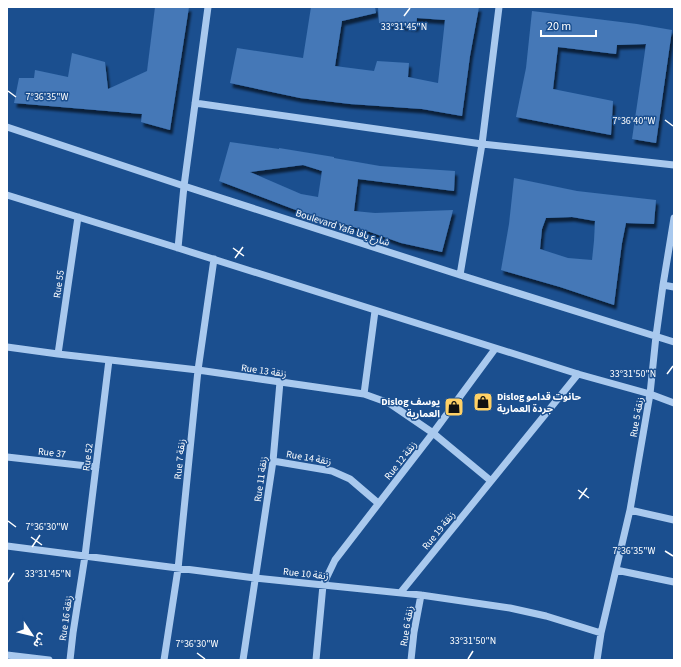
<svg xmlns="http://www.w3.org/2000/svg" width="681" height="667" viewBox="0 0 681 667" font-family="'Source Sans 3','Noto Sans Arabic',sans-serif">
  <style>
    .building { fill: #4478b7; fill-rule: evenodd; filter: url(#shadow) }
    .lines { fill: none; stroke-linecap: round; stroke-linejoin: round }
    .minor { stroke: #a9c9ee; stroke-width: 7 }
    .ticks { fill: none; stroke: #fff; stroke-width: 1.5 }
    .labels { text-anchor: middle; stroke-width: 3; stroke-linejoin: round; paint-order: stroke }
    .street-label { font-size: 10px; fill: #fff; stroke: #1b4f8f }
    .poi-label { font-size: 10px; font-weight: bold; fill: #fff; stroke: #1b4f8f; text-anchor: start }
    .ticks-label { font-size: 10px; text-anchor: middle; fill: #fff; stroke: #1b4f8f; stroke-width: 3; stroke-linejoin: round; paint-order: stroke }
  </style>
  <defs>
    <filter id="shadow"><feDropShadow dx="2.5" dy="4.5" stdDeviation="1" flood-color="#0009"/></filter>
  </defs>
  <rect width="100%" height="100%" fill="#1b4f8f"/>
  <path class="building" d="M155,7H189L170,130L141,122L142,114L14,103L19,78H34L35,70L68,77L72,53L105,62L108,89L147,71Z
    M311,7H375L376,13L342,21L335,66L374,71L377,61L409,63L408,77L438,83L445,20L417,18L416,27L379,23L378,7H479L470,56L462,116L422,109L350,104L300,98L230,83L237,48L303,58Z
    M532,11L637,24L672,30L656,143L632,139L646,44L617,45L616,54L558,47L553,89L613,101L611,135L516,117L526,68Z
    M230,142L279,149V148L334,157V158L380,166L455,171L454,191L358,179L354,211L375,213L453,210L442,252L401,243L370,232L293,209L219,181ZM303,165L322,171L318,197L301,194L250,172Z
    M514,178L577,191L656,200L654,224L626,223L622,243L614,305L560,287L501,270L509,224ZM572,217L595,221L594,241L592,260L568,258L540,249L542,229L546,218Z"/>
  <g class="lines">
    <path class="minor" d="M195,103L482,144L674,165
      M7,127L184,186L460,275L674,342
      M7,195L178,248L578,374L650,394L674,403
      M178,248L184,186L208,7
      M460,275L482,144L499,7
      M663,285L674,287
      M7,347L58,354L198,370L364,394L389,403L433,433L491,481
      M58,354L78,217
      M364,394L375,311
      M7,457L96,467
      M273,461L332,471L350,479L378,503
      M630,510L674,520
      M7,546L255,578L421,595L510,608L546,616L601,633
      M616,570L674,582
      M401,592L578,374
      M7,655L49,660
      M70,660L73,633L85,556L109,360
      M164,660L178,569L198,370L214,259
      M243,660L273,461L280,382
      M316,660L323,585L335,560L433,433L495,349
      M411,660L414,632L421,595
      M597,660L601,633L630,510L650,394L656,336L663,285L674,218"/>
  </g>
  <path class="ticks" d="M404,16L410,8M8,91L16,97M665,120L673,126M233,248L244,256M235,258L243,247M667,374L673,366M578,490L589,498M579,499L587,488M8,521L16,527M31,537L42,545M32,547L40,535M665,551L673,556M8,582L14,573M197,653L205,659M468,659L473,651"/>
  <defs>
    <g id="shop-square" transform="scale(1)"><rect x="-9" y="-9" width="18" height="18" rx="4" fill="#ffd166" stroke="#1b4f8f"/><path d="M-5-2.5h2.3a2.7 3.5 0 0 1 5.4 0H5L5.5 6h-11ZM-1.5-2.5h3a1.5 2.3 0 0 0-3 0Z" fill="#111"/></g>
  </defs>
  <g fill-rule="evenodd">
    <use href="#shop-square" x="483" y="402"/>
    <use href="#shop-square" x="454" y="407"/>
  </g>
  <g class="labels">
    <g class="street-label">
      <text transform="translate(343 227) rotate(18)" y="4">Boulevard Yafa شارع يافا</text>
      <text transform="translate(58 284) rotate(-82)" y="4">Rue 55</text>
      <text transform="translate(264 370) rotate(8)" y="4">Rue 13 زنقة</text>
      <text transform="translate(636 417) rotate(-80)" y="4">Rue 5 زنقة</text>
      <text transform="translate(52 452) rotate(6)" y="4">Rue 37</text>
      <text transform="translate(87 457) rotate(-83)" y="4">Rue 52</text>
      <text transform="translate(309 457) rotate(10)" y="4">Rue 14 زنقة</text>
      <text transform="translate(179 459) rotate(-84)" y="4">Rue 7 زنقة</text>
      <text transform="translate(400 460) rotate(-52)" y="4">Rue 12 زنقة</text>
      <text transform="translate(260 479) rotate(-82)" y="4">Rue 11 زنقة</text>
      <text transform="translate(438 530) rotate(-51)" y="4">Rue 19 زنقة</text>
      <text transform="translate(306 573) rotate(6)" y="4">Rue 10 زنقة</text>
      <text transform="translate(65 618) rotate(-82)" y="4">Rue 16 زنقة</text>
      <text transform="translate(406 626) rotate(-81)" y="4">Rue 6 زنقة</text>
    </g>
    <g class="poi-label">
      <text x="497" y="400">Dislog حانوت قدامو<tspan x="497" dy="12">جردة العمارية</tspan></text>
      <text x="440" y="405" text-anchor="end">Dislog يوسف<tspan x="440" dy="12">العمارية</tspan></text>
    </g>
  </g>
  <g class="ticks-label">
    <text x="404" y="30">33°31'45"N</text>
    <text x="47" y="100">7°36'35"W</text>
    <text x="634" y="124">7°36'40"W</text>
    <text x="633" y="377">33°31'50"N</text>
    <text x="47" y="530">7°36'30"W</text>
    <text x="634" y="554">7°36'35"W</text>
    <text x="48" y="577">33°31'45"N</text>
    <text x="473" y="644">33°31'50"N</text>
    <text x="197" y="647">7°36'30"W</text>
  </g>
  <rect width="681" height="667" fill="none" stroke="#ffffff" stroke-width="16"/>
  <g transform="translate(32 635) rotate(125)" stroke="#1b4f8f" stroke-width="3" paint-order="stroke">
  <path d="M0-3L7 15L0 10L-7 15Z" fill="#ffffff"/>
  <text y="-6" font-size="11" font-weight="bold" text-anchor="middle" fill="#ffffff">ش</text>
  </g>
  <path d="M541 30v6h55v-6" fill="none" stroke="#ffffff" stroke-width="2"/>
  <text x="547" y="30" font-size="12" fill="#ffffff" stroke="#1b4f8f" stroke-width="3" paint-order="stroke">20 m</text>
</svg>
